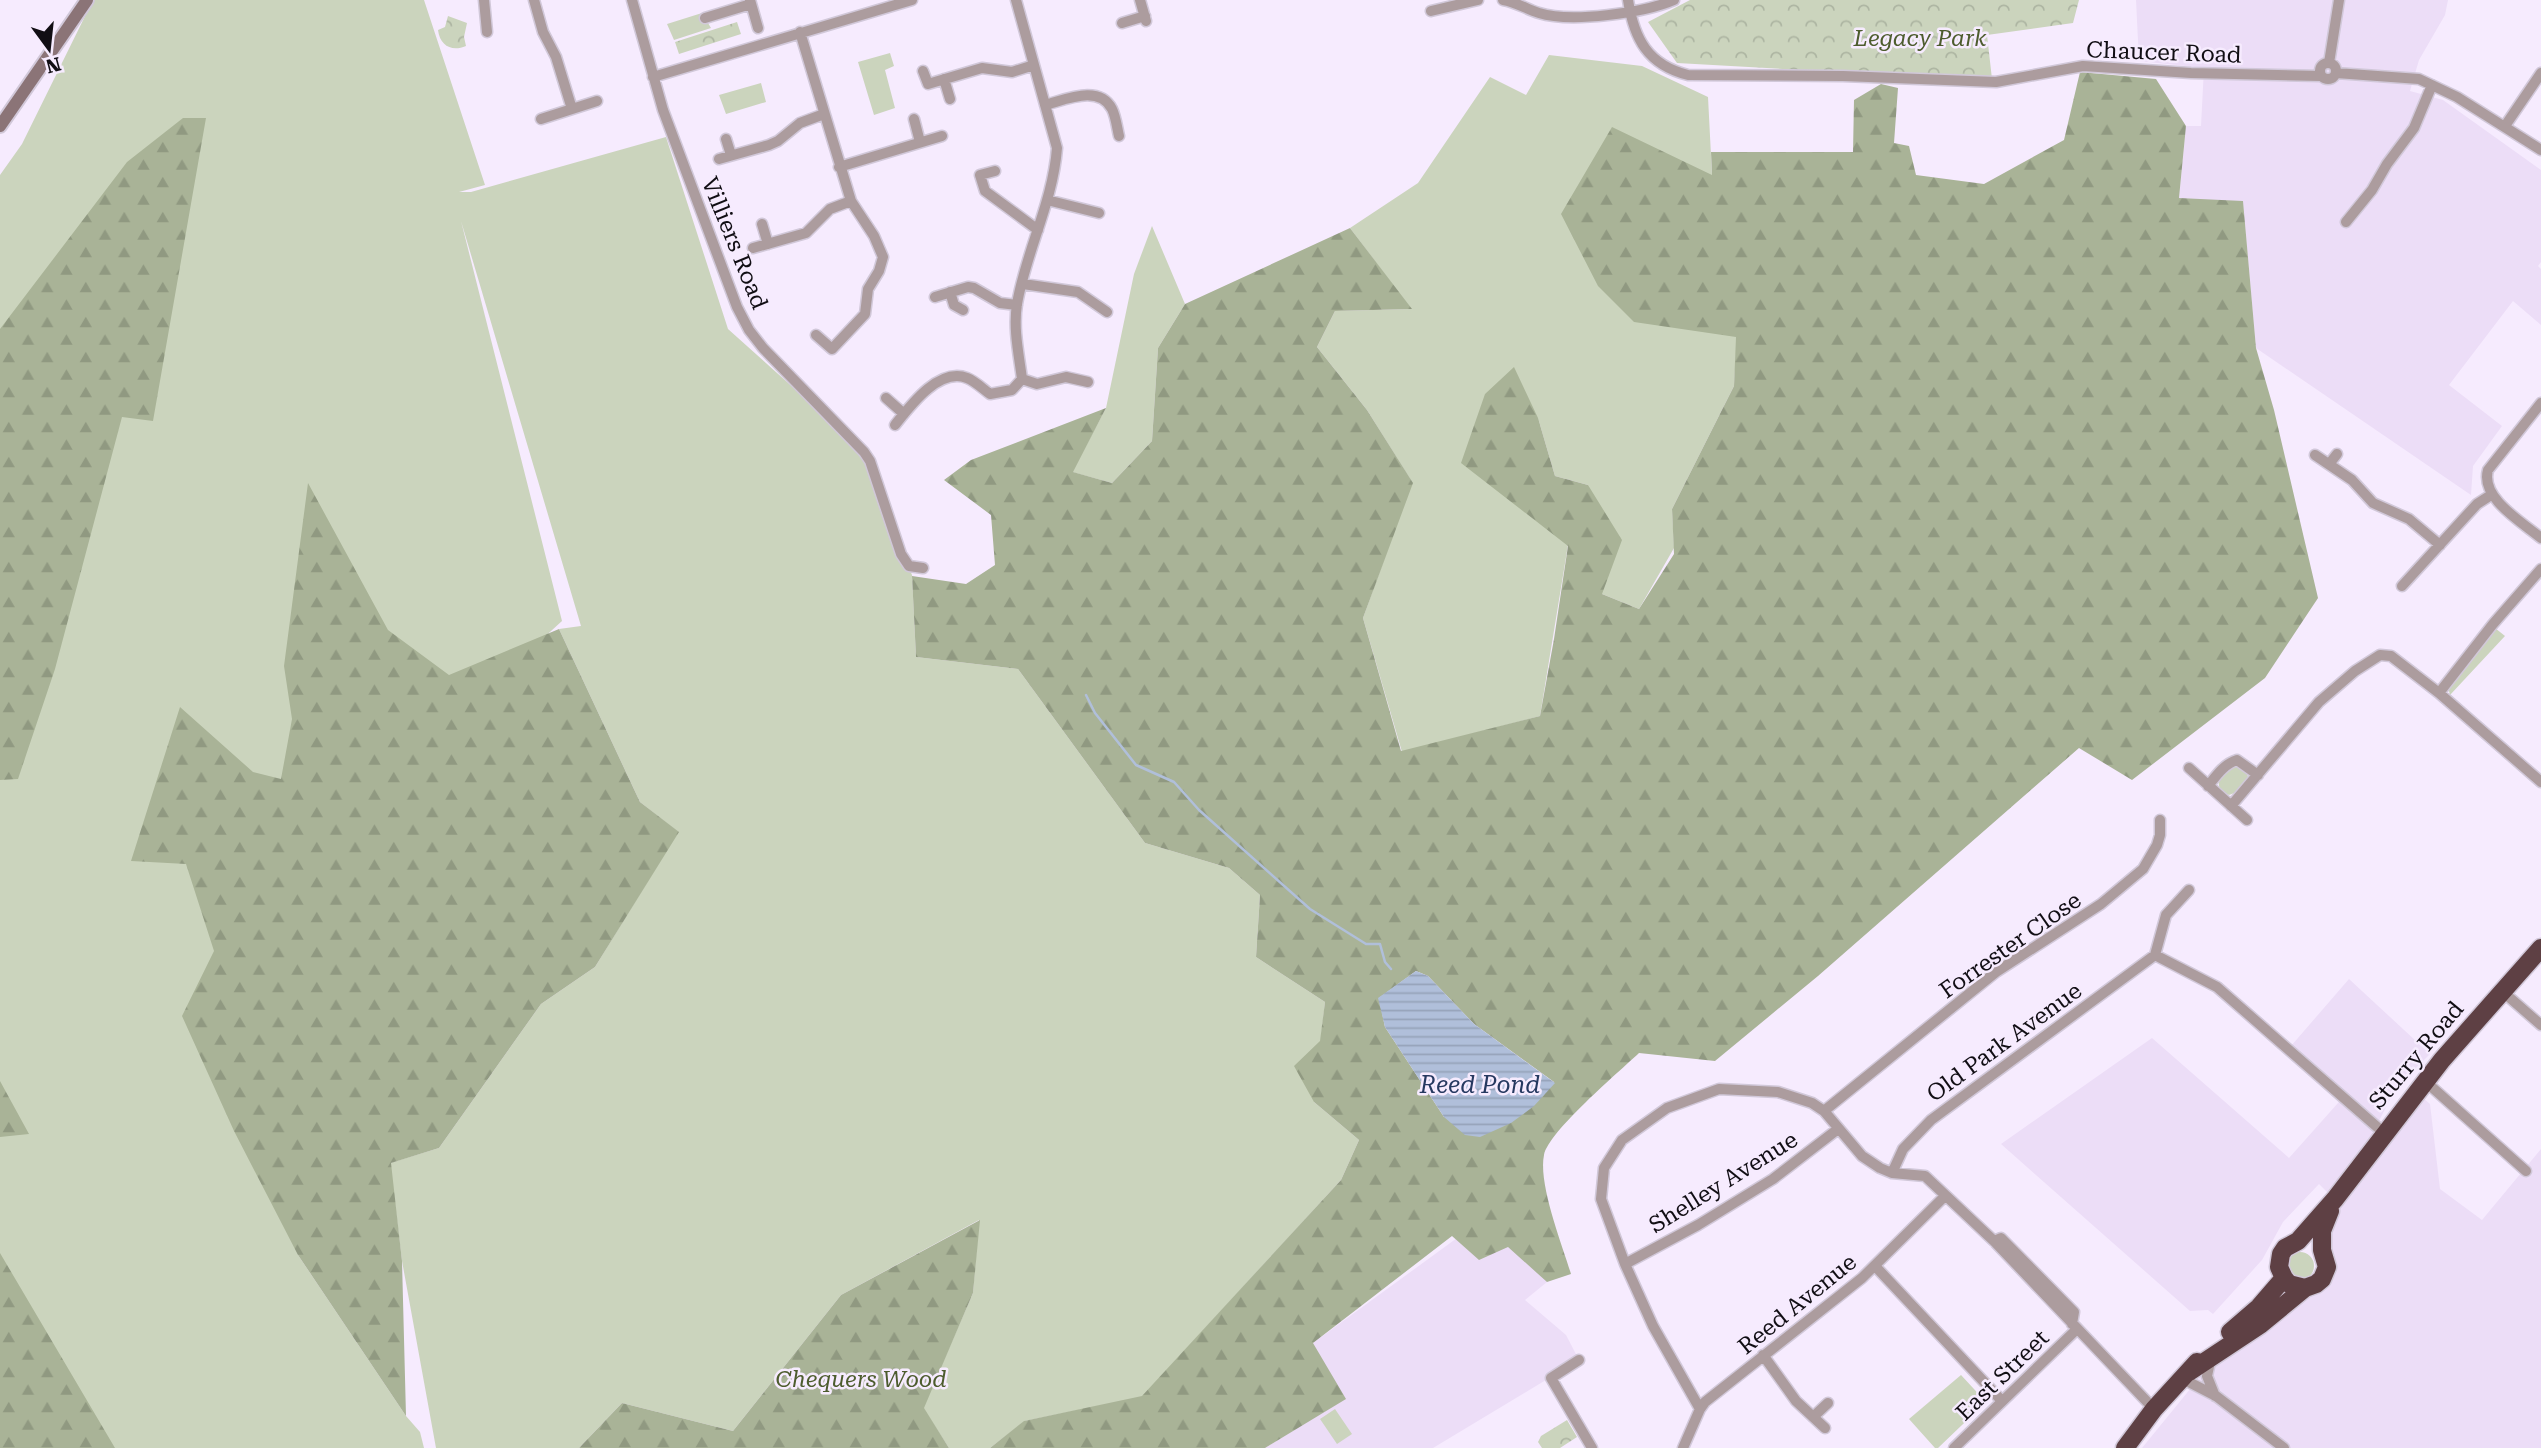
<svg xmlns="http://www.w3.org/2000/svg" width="2541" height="1448" viewBox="0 0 2541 1448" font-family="'Roboto Serif',serif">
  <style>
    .built { fill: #ecddf7 }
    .green { fill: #cbd4bd }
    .forest { fill: url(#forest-firs); fill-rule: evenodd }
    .park { fill: url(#park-crowns) }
    .water { fill: url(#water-rules) }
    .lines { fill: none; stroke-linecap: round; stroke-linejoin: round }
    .stream { stroke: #b0bfda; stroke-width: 2.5 }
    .street-casing { stroke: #d1c8d9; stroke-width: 13 }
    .secondary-casing { stroke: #d1c8d9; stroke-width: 16 }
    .highway-casing { stroke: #d1c8d9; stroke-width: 21 }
    .street { stroke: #ac9c9e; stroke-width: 10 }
    .secondary { stroke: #8b7477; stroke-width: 12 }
    .highway { stroke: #5e4044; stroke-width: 18 }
    .labels { text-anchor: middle; stroke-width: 5; stroke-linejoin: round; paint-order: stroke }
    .park-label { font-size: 23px; font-style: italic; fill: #4d5c2e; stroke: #f6ebfe }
    .street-label { font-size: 23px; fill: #110e14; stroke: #f6ebfe }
    .water-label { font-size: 24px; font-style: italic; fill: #263960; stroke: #f6ebfe }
  </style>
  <defs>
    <pattern id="forest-firs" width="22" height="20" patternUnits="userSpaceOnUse" patternTransform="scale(1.75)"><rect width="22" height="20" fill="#a9b397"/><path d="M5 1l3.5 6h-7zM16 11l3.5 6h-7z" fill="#909981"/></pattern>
    <pattern id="park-crowns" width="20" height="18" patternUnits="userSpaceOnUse" patternTransform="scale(1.75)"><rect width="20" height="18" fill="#cbd4bd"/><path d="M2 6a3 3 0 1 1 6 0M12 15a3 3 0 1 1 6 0" fill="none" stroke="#adb5a2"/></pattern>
    <pattern id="water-rules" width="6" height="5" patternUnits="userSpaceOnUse" patternTransform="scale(1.75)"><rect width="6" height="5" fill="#b0bfda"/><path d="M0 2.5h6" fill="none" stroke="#96a3ba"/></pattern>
  </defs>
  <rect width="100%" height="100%" fill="#f6ebfe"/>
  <path class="built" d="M2136,0H2448L2445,15L2419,60L2410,91L2443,100L2541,170V262L2538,266L2541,269V325L2513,301L2449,385L2502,426L2473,466L2471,495L2256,348L2243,202L2179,199L2186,126H2201L2204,68L2139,61Z
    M2349,979L2430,1054L2396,1088L2368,1142L2327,1192L2319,1184L2283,1222L2262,1260L2213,1314L2208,1310L2190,1311L2001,1144L2152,1038L2289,1158L2346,1094L2291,1046Z
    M2422,1097L2430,1104L2440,1189L2482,1220L2541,1149V1448H2142L2222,1350L2305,1288L2327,1262L2335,1199Z
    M1490,1214L1547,1282L1525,1300L1566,1335L1579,1360L1433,1448H1265L1345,1399L1313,1343Z"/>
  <path class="green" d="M93,0H424L485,185L459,192H471L666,137L728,329L826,417L865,459L912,575L916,657L1018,669L1145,843L1229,868L1260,895L1256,957L1325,1002L1314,1102L1359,1140L1341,1180L1142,1397L1025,1421L990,1448H949L923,1408L973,1293L979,1220L841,1295L733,1431L622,1403L579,1448H436L402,1261L390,1163L439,1148L541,1004L595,967L678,832L640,802L559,629L581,626L461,221L562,621L312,849L298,1255L406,1416L420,1432L424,1448H0V175L22,144Z
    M702,13L711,28L674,40L667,24Z
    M890,53L894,66L885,70L895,108L874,115L858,62Z
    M1549,55L1642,66L1708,97L1712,175L1737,337L1734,386L1672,509L1674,548L1639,609L1602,594L1588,485L1555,476L1538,418L1568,545L1540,716L1402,752L1363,618L1412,482L1367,410L1317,347L1335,311L1411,309L1350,228L1418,183L1490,77L1526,95Z
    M761,83L766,102L726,114L719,95Z
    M1152,226L1185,304L1158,348L1152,441L1112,483L1072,472L1106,408L1134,274Z
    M2495,628L2505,636L2450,695L2448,687Z
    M2234,765L2246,769L2248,777L2237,792L2229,795L2221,791C2214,778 2225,773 2234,765Z
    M2286 1266a14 14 0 1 1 28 0a14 14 0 1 1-28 0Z
    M1961,1375L1986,1402L1938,1448H1935L1909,1419Z
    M1335,1409L1352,1434L1337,1444L1320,1419Z"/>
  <path class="forest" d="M2080,72L2156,79L2186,126L2179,198L2243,201L2256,348L2274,410L2318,598L2265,678L2132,780L2079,748L1818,976L1715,1061L1639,1053C1619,1072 1549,1131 1544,1155C1538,1184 1562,1244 1571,1274L1547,1282L1508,1247L1479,1260L1452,1236L1313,1343L1346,1399L1265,1448H990L1024,1421L1142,1396L1341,1180L1359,1140L1314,1102L1294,1066L1320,1041L1325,1002L1256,957L1260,895L1229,868L1145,843L1018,669L916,657L912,576L966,584L995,565L991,515L944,480L971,460L1106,408L1073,472L1112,483L1152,441L1158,348L1185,304L1350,228L1412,309L1335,311L1317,347L1367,410L1413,483L1363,618L1401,751L1540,716L1554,639L1568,546L1461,463L1485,394L1514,367L1538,418L1555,476L1588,485L1622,540L1602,594L1639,609L1674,554L1672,509L1734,386L1736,337L1634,322L1598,286L1561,214L1612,127L1712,175L1711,152H1853L1854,100L1881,84L1898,88L1894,143L1909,146L1916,175L1984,184L2064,140ZM1416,971L1428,976L1474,1024L1554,1082L1444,1117L1385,1027L1379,998Z
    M183,118H206L153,421L122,417L55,669L18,779L0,780V329L127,162Z
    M308,483L388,630L449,675L559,629L640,802L679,832L595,967L541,1004L439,1148L391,1163L402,1261L406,1416L298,1255L234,1131L182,1016L214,951L186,864L131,861L180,707L253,772L281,779L292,719L284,666Z
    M0,1081L29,1134L0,1137Z
    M980,1220L973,1293L924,1408L949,1448H579L622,1403L733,1431L841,1295Z
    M0,1253L115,1448H0Z"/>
  <path class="park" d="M1690,0H2079L2073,23L1987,35L1992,79L1926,77L1677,63L1648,22Z
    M448,16L467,23L464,37L466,46C452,52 440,46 438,30L445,27Z
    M737,22L741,34L679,54L675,42Z
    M1567,1420L1577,1437L1560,1448H1542L1538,1442L1541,1436Z"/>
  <path class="water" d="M1416,971L1428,976L1474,1024L1555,1083L1534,1106L1511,1123L1480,1137L1465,1135L1444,1117L1385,1027L1378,998Z"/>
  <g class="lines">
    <path class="stream" d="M1086,695L1095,713L1136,765L1174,782L1199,810L1310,909L1366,944H1380L1385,962L1391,969"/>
    <g class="street-casing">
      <path id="street" d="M484,0L487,32
        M534,0L543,32L556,57L572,109
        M632,0L663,110L737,307L749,330L763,348L864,452L870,461L901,554L909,566L923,568
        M750,0L758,28
        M1016,0L1057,148C1053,202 1026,251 1017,304C1013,329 1019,355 1022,379
        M1140,0L1146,21
        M1503,0C1516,2 1526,9 1539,13C1571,23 1644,13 1674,0
        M1628,0C1634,39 1648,65 1688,75L1843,76L1996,82L2083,66L2191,73L2321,76
        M1431,11L1478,0
        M705,18L751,4
        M1122,23L1145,16
        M800,32L851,201L874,236L883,257L879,271L868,289L865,314L832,349L816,335
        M2320 71a8 8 0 1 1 16 0a8 8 0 1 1-16 0Z
        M2329,63L2339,0
        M923,71L928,84L982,68L1012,72L1034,65
        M2336,73L2419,79L2457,97L2541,150
        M653,77L912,0
        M944,79L950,99
        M1045,105C1065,100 1099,84 1112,109C1116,117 1117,128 1119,136
        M541,119L597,101
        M914,119L920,142
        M2505,126L2541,73
        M726,139L731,155
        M719,159L769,145L778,141L800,123L824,114
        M839,167L942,136
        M995,171L980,175L985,191L1038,230
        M1047,200L1099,213
        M2346,222L2372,190L2387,164L2414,128L2432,85
        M762,224L768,244
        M753,248L806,233L830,209L851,201
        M1023,284L1078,292L1107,312
        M950,292L954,305L963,310
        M935,297L968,287L974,288L1000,303L1017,305
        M886,398L904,414
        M2541,403L2488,470C2480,498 2522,522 2541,538
        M895,425C910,406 939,367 967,378C975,381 983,389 990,394L1012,390L1022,379L1037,384L1066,377L1088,382
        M2315,455L2352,480L2373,503L2409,519L2440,545
        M2330,463L2337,454
        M2402,586L2477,504L2491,495
        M2439,693L2493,624L2541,569
        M2189,768L2247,820
        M2208,786C2216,776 2224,764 2237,760L2258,775
        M2231,806L2319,702L2355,671L2380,655L2391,656L2439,693L2541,782
        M2155,955L2166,915L2189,890
        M2502,991L2541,1025
        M2425,1081L2526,1171
        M1824,1111L1996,972L2101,904L2143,869L2157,845L2160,835V820
        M1892,1173L1903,1149L1931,1120L2155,955L2217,987L2384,1133
        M1994,1241L2001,1238L2074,1312L2072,1324
        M1625,1264L1698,1225L1773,1179L1838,1129
        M1875,1266L2002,1401
        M1763,1355L1796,1401L1825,1428
        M2211,1357L2207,1376L2215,1396
        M1579,1360L1551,1378L1592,1448
        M2183,1379L2216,1396L2284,1448
        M1700,1409L1653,1326L1625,1264L1601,1199L1604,1168L1622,1140L1667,1108L1719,1089L1778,1092L1812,1103L1824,1111L1862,1156L1880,1168L1892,1173L1925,1176L1994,1241L2154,1409
        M1813,1417L1828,1403
        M1683,1448L1700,1409L1705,1402L1862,1278L1945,1196
        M1954,1448L2077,1329"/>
    </g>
    <g class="secondary-casing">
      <path id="secondary" d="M0,126L87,0"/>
    </g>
    <g class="highway-casing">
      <path id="highway" d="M2305,1288L2289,1284L2284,1278L2279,1267L2281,1254L2285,1248L2298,1241L2335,1199L2442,1060L2541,948
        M2230,1332L2259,1307L2284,1278
        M2189,1372L2260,1325L2305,1288L2316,1284L2322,1279L2327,1267L2322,1250V1231L2330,1211
        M2125,1448L2154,1409L2197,1362"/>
    </g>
    <use href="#street" class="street"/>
    <use href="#secondary" class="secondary"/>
    <use href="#highway" class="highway"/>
  </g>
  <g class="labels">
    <g class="park-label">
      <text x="1920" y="46">Legacy Park</text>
      <text x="861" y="1387">Chequers Wood</text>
    </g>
    <g class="street-label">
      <text transform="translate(2164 52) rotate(2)" y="8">Chaucer Road</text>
      <text transform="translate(735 243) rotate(68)" y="8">Villiers Road</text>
      <text transform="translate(2010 945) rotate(-35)" y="8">Forrester Close</text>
      <text transform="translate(2004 1042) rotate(-36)" y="8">Old Park Avenue</text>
      <text transform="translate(2416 1055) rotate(-50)" y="8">Sturry Road</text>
      <text transform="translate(1723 1182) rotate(-32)" y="8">Shelley Avenue</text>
      <text transform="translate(1797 1304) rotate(-39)" y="8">Reed Avenue</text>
      <text transform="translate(2002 1375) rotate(-44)" y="8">East Street</text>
    </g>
    <g class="water-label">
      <text x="1480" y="1093">Reed Pond</text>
    </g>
  </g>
  <g transform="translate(49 49) rotate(165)" stroke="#f6ebfe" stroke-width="5" paint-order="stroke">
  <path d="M0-5L12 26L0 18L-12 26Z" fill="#110e14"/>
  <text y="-10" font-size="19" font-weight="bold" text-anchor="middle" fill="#110e14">N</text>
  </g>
</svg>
